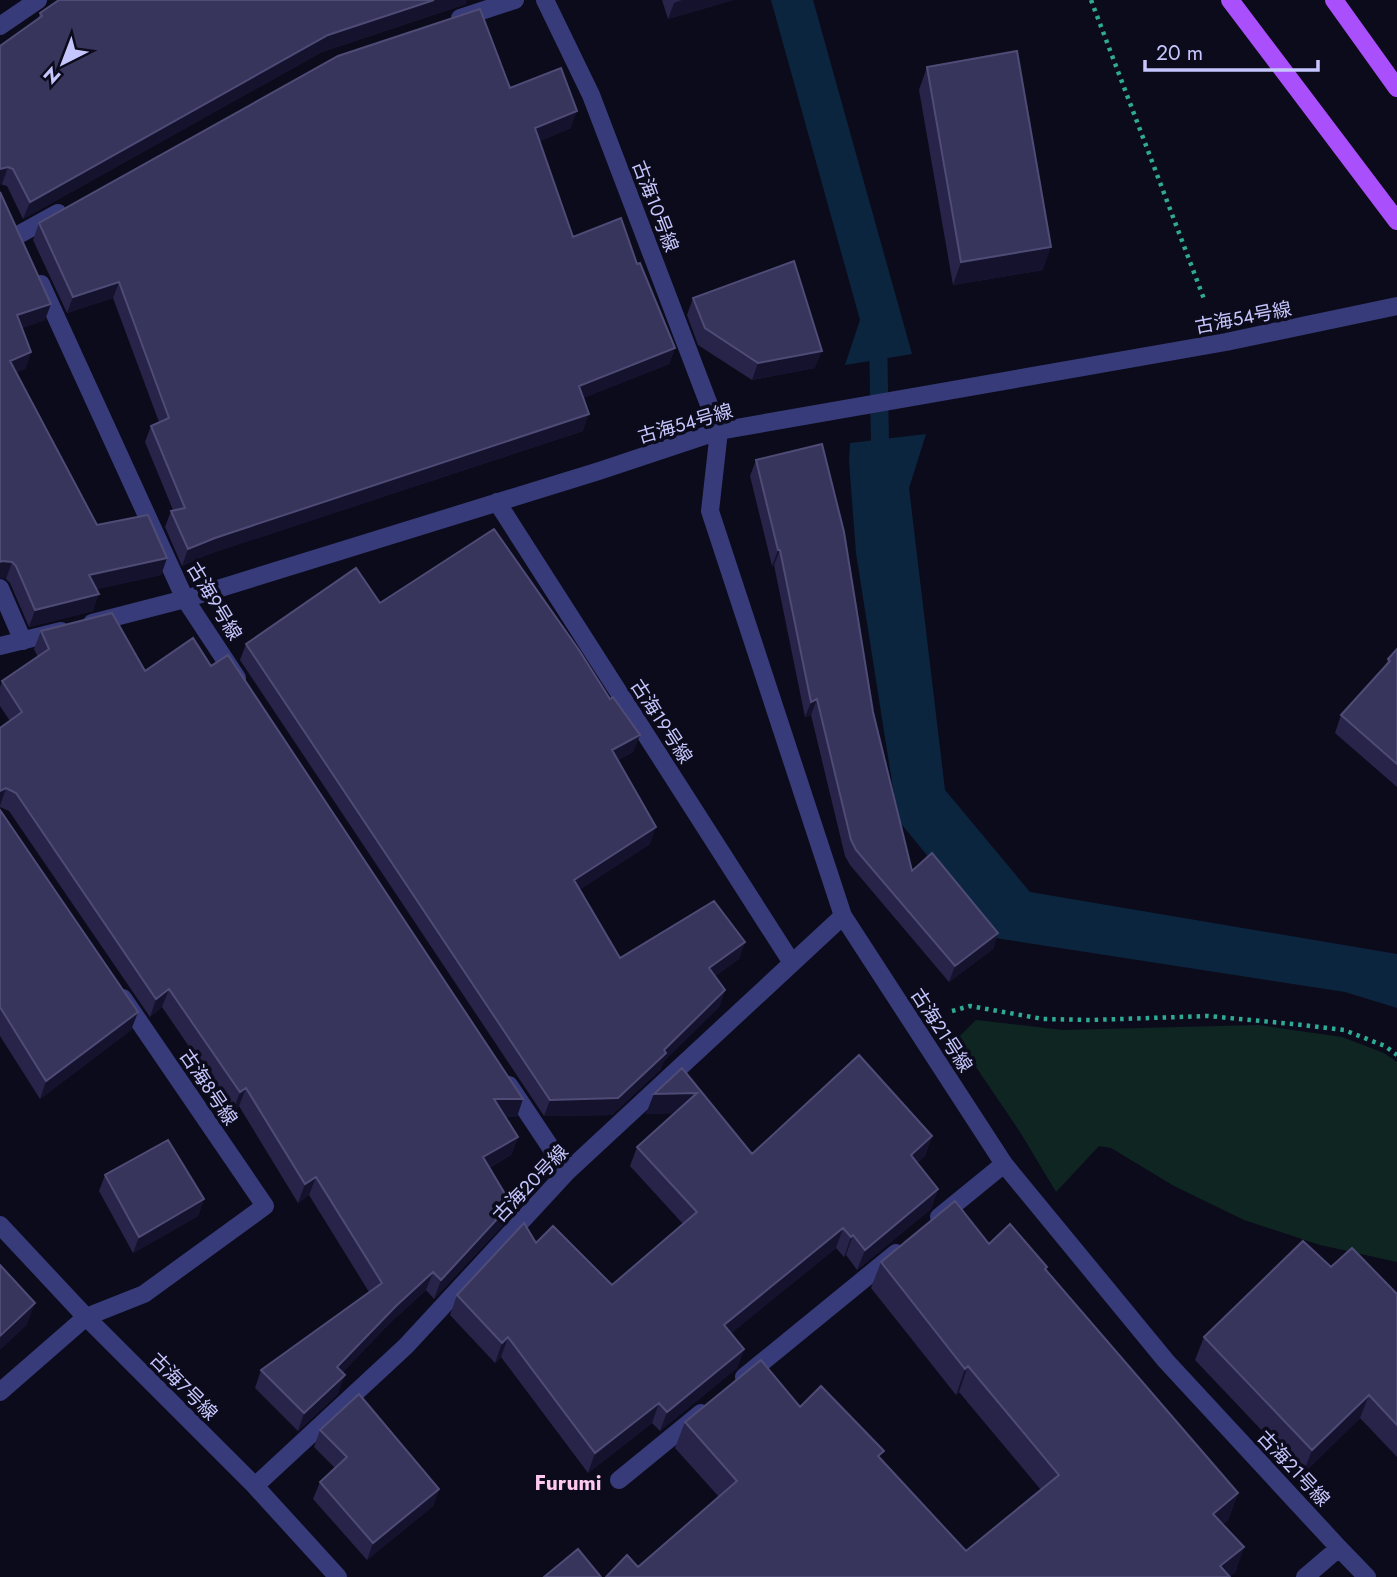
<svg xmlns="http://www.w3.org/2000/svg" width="1397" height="1577" viewBox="0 0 1397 1577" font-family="Jost,'Noto Sans JP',sans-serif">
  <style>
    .green { fill: #0e2522 }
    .water { fill: #0c253e }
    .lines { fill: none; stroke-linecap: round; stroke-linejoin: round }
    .stream { stroke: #0c253e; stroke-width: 18 }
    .path { stroke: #2eaa95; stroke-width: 4.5; stroke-dasharray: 3.5 5; stroke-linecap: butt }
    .lane { stroke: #373b79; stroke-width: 18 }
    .street { stroke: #373b79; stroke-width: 18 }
    .primary { stroke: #a94ffc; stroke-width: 18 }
    .wall { fill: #272349 }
    .shaded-wall { fill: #15122e }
    .building { fill: #38355c; stroke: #4e4c76; stroke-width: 2 }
    .labels { text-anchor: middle; stroke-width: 7; stroke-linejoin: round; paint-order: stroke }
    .street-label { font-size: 19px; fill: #c6c6fe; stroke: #0c0b1b }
    .neighbourhood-label { font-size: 21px; font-weight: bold; fill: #fec8f0; stroke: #0c0b1b }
  </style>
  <rect width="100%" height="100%" fill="#0c0b1b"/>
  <path class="green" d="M976,1020L1063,1030L1258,1025L1342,1037L1384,1053L1397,1062V1262L1320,1245L1244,1220L1174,1186L1111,1148L1099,1146L1056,1192L1020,1132L957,1039Z"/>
  <path class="water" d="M771,0H813L912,354L845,365L860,320Z
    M926,434L909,488L945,790L1030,892L1397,954V1008L1345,992L995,938L898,820L856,553L849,461L850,443Z"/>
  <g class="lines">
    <path class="stream" d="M878,336L880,443L883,462"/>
    <path class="path" d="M1091,0L1204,299
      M952,1011L970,1006L1043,1019L1091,1020L1208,1016L1293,1024L1344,1030L1385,1046L1397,1055"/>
    <path class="lane" d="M939,1217L1004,1164
      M744,1377L896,1253
      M619,1480L701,1413"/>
    <path class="street" d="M545,0L591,95L719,431L710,511L843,916L1004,1164L1166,1361L1339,1548
      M460,18L515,0
      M0,26L38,0
      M18,235L58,213
      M41,284L185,599L237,678
      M497,502L792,963
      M0,588L23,641
      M92,623L185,599L599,471L719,431L1226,342L1397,306
      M0,646L61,631
      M509,1085L567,1172
      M0,1225L86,1317L255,1486L338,1577
      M0,1392L86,1317L144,1294L265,1206L123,998
      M255,1486L406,1346L567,1172L843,916
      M1305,1577L1339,1548L1367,1577"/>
    <path class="primary" d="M1230,0L1397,221
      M1334,0L1397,88"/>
  </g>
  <path class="wall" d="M662,0H733L668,19Z
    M466,4L322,52L23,219L7,186L0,184V46L38,18L40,13Z
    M927,67L1043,270L953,285L919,90Z
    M510,88L571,128L540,141L573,237L637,264L675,348L669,364L583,398V431L209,554L182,566L165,527L171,511L173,510L145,442L151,426L159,422L113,298L67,313L33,240L39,223Z
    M0,192L45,320L22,328L31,352L25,369L16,372L97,525L167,558L161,575L97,589L93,611L29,627L10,583L6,579Z
    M693,298L815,368L752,380L698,345L687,315Z
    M756,460L873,712L912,871L998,933L993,949L949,982L850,865L845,856L811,715L805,717L774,565L772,566L750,476Z
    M41,631L145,671L211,666L517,1117H505L518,1137L511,1155L489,1168L511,1204L505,1223L434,1299L426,1290L389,1324L342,1373L338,1394L298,1431L255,1388L261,1370L369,1292L309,1195L298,1203L239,1106L233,1111L162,1007L150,1017L9,811L0,807V728L10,721L0,706V687L2,681L38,657L34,649Z
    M246,644L610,699L640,735L633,752L618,760L650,844L579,890L620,958L745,942L739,959L715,976L725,990L719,1007L664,1061L660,1070L612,1115L544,1116L240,660Z
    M1397,649V787L1335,733L1341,715L1385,667L1388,659Z
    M0,810L138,1012L131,1030L40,1099L0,1036Z
    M654,1094L752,1154L932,1136L925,1156L917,1163L938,1189L931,1209L857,1270L846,1255L844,1257L836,1248L731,1333L744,1349L737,1368L660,1431L652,1423L588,1473L501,1357L495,1363L450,1315L457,1295L536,1243L612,1285L683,1224L630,1166L637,1147L674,1113L646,1114Z
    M105,1175L204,1199L198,1216L133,1253L99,1191Z
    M989,1244L1047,1267L1046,1269L1238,1493L1228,1520L1223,1524L1244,1547L1235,1573L638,1567L719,1497L675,1448L685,1422L800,1407L881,1459L966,1551L1041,1490L959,1392L956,1395L871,1288L881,1262Z
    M1331,1267L1397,1294V1457L1360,1418L1303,1474L1195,1360L1204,1337Z
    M320,1430L439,1489L433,1506L367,1560L313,1499L320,1482L335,1468L314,1447Z"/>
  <path class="shaded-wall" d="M434,0H467L466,4L322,52L23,219L30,202L328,35Z
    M682,0H733L668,19L674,3Z
    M577,111L571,128L530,145L535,128Z
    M8,167L2,184H0V169Z
    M1051,247L1043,270L953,285L961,262Z
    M119,282L113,298L67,313L73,297Z
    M51,304L45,320L11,332L17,315Z
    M675,348L669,364L573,402L579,386Z
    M822,351L815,368L752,380L758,363Z
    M31,352L25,369L4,378L10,361Z
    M589,414L583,431L209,554L182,566L188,549L215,538Z
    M778,550H780L774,565L772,566Z
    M167,558L161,575L83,592L89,575Z
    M2,561L12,562L6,579L0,578V562Z
    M99,594L93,611L29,627L35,610Z
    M817,699L811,715L805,717L811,702Z
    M640,735L633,752L606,766L612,750Z
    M6,788L0,806V791Z
    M656,827L650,844L568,897L574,880Z
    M998,933L993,949L949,982L955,966Z
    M745,942L739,959L703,984L709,968Z
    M169,989L162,1007L150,1017L156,999Z
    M725,990L719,1007L664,1061L660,1070L612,1115L544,1116L550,1100L664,1050Z
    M138,1012L131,1030L40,1099L46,1081Z
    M246,1088L239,1106L233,1111L240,1092Z
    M697,1093L690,1113L646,1114L654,1094Z
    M494,1099H523L517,1117L488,1118Z
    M932,1136L925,1156L904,1175L911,1155Z
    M518,1137L511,1155L476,1175L483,1157Z
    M316,1177L309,1195L298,1203L305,1184Z
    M938,1189L931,1209L857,1270L865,1250Z
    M204,1199L198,1216L133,1253L139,1237Z
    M511,1204L505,1223L434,1299L441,1280Z
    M843,1228L836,1248L717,1345L724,1325Z
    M853,1235L846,1255L844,1257L851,1237Z
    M433,1272L426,1290L389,1324L331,1385L337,1367L396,1306Z
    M35,1303L27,1325L0,1350V1336Z
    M508,1337L501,1357L495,1363L502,1343Z
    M744,1349L737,1368L660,1431L667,1412Z
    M968,1366L959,1392L956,1395L965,1369Z
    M345,1375L338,1394L298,1431L304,1413Z
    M1369,1395L1360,1418L1303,1474L1312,1450Z
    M659,1403L652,1423L588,1473L595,1453Z
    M439,1489L433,1506L367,1560L373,1543Z
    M1238,1493L1228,1520L1203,1540L1213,1514Z
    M1244,1547L1235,1573L1230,1577L1220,1566Z"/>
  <path class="building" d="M59,0H434L328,35L30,202L13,169L8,167L0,169V46L42,16L40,13Z
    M480,9L510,88L561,68L577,111L535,128L573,237L621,218L637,264L640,263L675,348L579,386L589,414L215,538L188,549L171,511L185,508L151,426L169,418L119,282L73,297L39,223L338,56Z
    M1017,51L1051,247L961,262L927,67Z
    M0,192L51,304L17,315L31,352L10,361L97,525L148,515L167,558L89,575L99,594L35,610L16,566L12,562L2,561L0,562Z
    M794,261L822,351L758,363L705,328L693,298Z
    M822,444L844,532L873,712L912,871L932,853L998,933L955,966L856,850L851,840L817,699L811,702L780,550H778L756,460Z
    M494,529L579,650L610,699L613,697L640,735L612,750L656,827L574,880L620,958L714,901L745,942L709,968L725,990L664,1050L666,1053L618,1098L550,1100L246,644L356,568L380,603Z
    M112,613L145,671L193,638L211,666L228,655L523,1099H494L518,1137L483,1157L511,1204L441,1280L433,1272L396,1306L337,1367L345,1375L304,1413L261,1370L382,1283L316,1177L305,1184L246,1088L240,1092L169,989L156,999L16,793L6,788L0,791V728L22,712L2,681L49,649L41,631Z
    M1397,649V764L1341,715L1390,661L1388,659Z
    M0,810L138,1012L46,1081L0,1007Z
    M859,1055L932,1136L911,1155L938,1189L865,1250L853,1235L851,1237L843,1228L724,1325L744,1349L667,1412L659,1403L595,1453L508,1337L502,1343L457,1295L524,1223L536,1243L553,1226L612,1285L697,1212L637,1147L697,1093L654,1094L682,1068L752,1154Z
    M168,1140L204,1199L139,1237L105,1175Z
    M955,1201L989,1244L1010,1224L1047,1267L1045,1269L1238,1493L1213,1514L1244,1547L1220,1566L1230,1577H606L627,1555L638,1567L737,1481L685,1422L761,1360L800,1407L821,1386L884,1451L878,1456L966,1551L1059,1475L968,1366L965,1369L881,1262Z
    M1303,1241L1331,1267L1352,1248L1397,1294V1425L1369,1395L1312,1450L1204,1337Z
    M0,1265L35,1303L0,1336Z
    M359,1394L439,1489L373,1543L320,1482L347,1457L320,1430Z
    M578,1549L601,1577H544Z"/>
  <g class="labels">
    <g class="street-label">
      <text transform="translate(656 206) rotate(69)" y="7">古海10号線</text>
      <text transform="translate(1243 317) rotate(-11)" y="7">古海54号線</text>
      <text transform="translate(685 423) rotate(-16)" y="7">古海54号線</text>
      <text transform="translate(215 601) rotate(59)" y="7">古海9号線</text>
      <text transform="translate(662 721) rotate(57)" y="7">古海19号線</text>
      <text transform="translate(942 1030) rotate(57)" y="7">古海21号線</text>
      <text transform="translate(209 1087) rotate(56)" y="7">古海8号線</text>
      <text transform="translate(530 1183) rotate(-46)" y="7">古海20号線</text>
      <text transform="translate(184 1386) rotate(45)" y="7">古海7号線</text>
      <text transform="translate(1294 1468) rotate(47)" y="7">古海21号線</text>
    </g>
    <g class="neighbourhood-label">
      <text x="568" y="1490">Furumi</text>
    </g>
  </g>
  <g transform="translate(63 63) rotate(222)" stroke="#0c0b1b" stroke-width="5" paint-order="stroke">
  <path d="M0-5L12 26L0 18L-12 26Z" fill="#c6c6fe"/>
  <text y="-10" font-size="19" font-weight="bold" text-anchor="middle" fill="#c6c6fe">N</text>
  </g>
  <path d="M1145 60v10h173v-10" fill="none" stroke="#c6c6fe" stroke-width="3.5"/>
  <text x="1156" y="60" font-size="21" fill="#c6c6fe" stroke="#0c0b1b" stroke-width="5" paint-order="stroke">20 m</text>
</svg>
